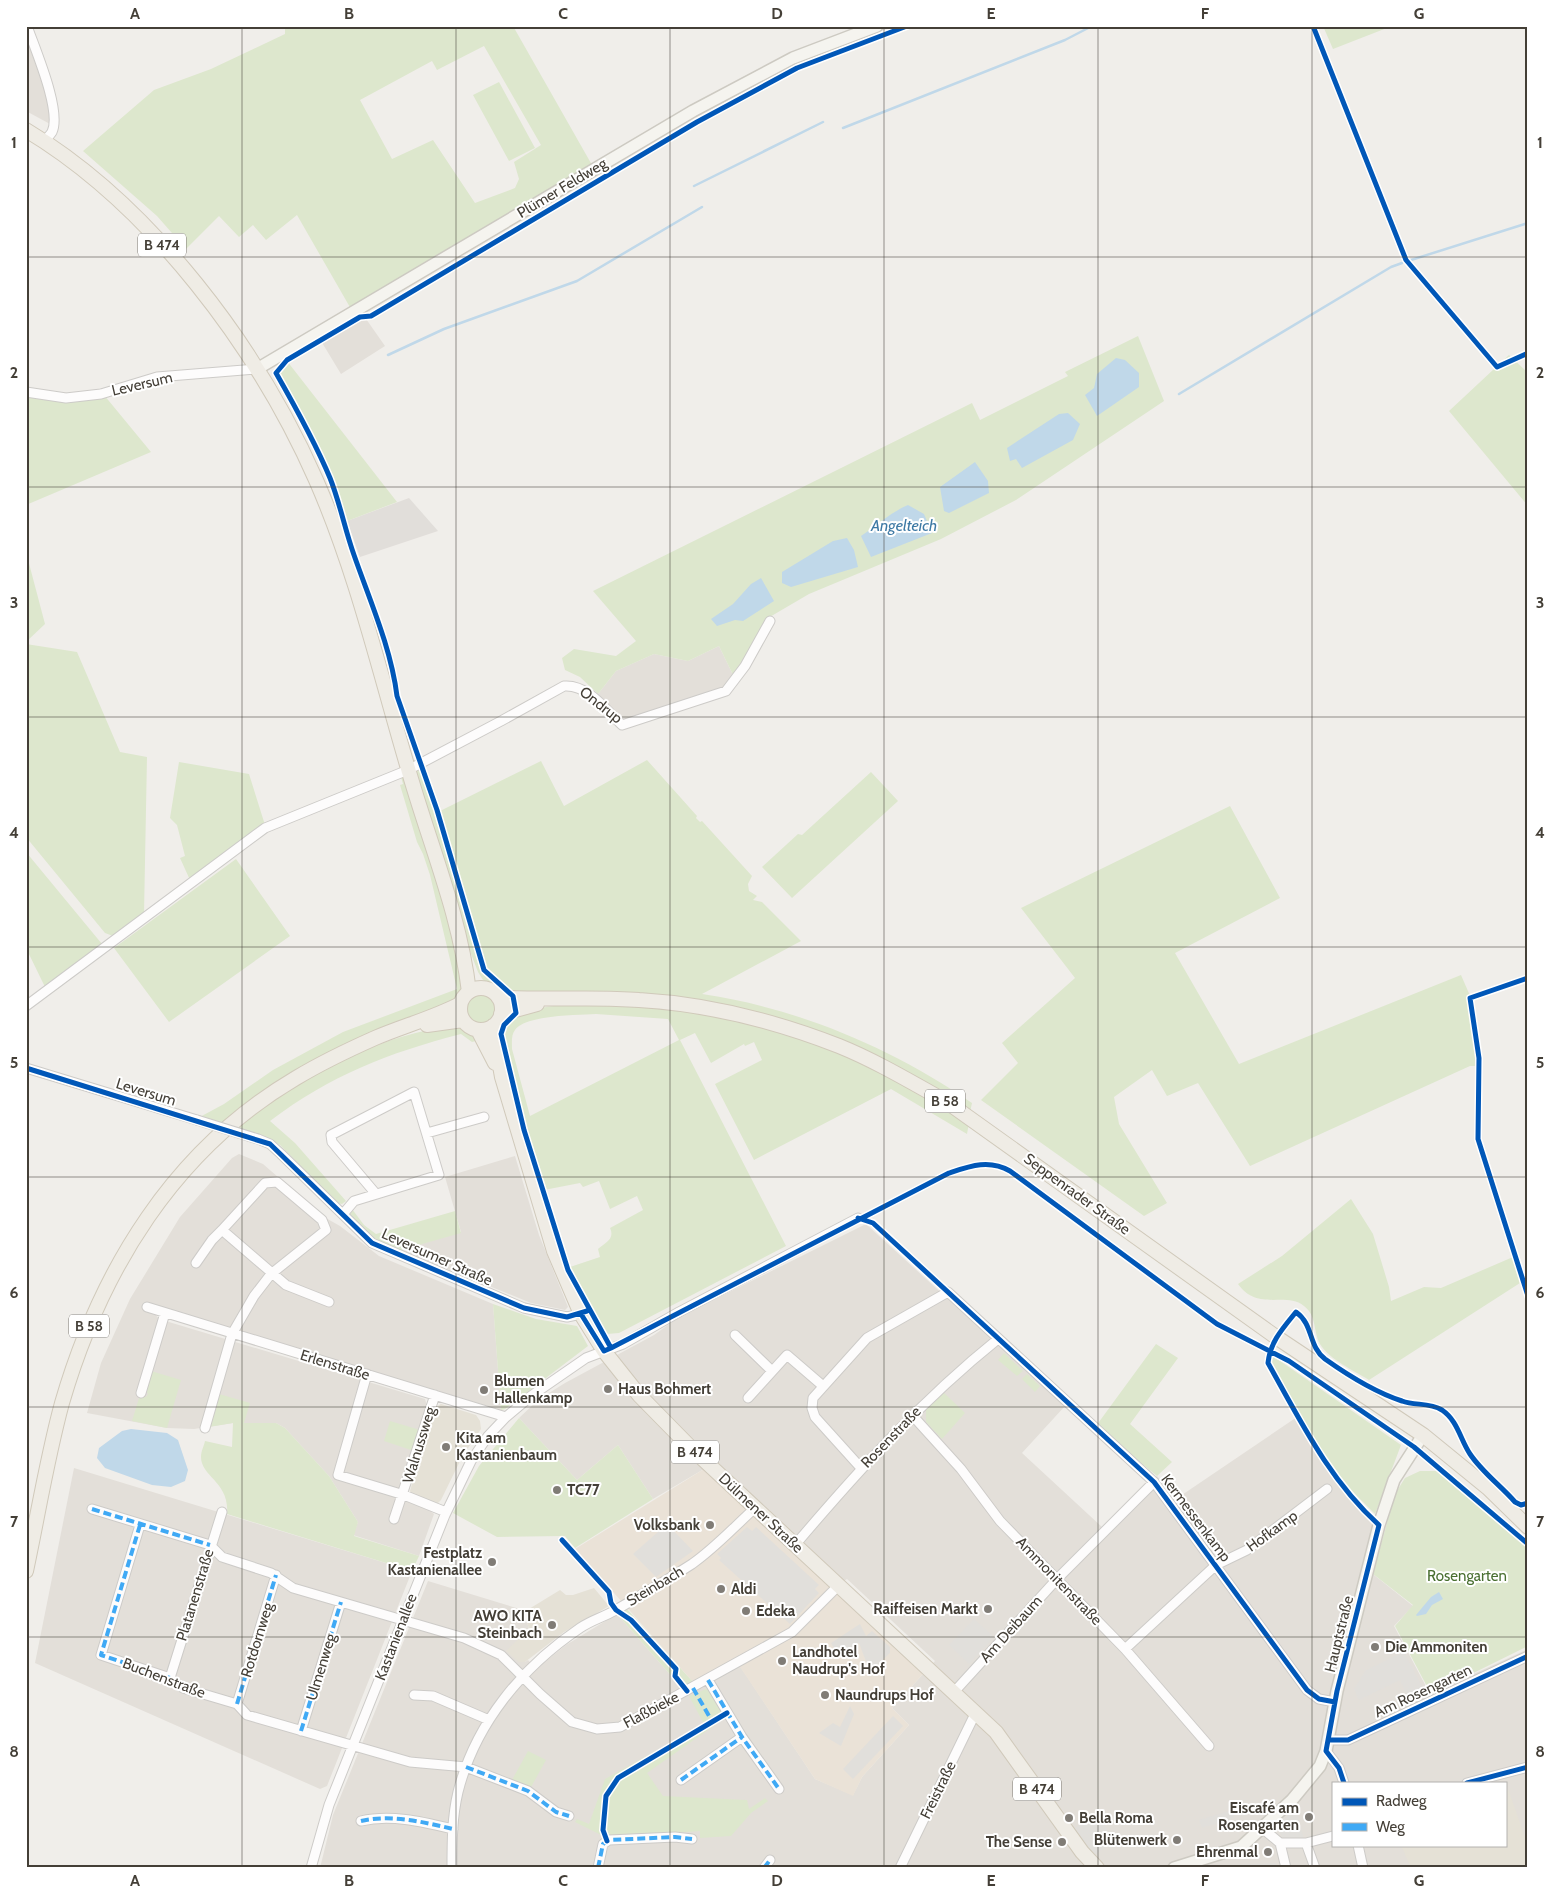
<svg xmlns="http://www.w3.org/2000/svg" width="1554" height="1894" viewBox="0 0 1554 1894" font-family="Cabin,sans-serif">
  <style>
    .residential { fill: #e3dfd9; fill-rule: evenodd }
    .commercial { fill: #eae2d7 }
    .industrial { fill: #e1deda }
    .education { fill: #e5e1d6 }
    .green { fill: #dde7cd; fill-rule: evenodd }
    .parking { fill: #e1dfdb }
    .water { fill: #c0d8e9 }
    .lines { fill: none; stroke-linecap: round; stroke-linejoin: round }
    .stream { stroke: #c0d8e9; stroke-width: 2.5 }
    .street-casing { stroke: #cdcbc8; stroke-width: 11 }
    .secondary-casing { stroke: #cdcac2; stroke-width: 14 }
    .primary-casing { stroke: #d0c9ba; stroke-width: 16 }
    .street { stroke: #fdfcfc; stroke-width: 9 }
    .secondary { stroke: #f5f4ef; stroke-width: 11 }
    .primary { stroke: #efece5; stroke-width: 14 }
    .street-bridge-casing { stroke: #cdcbc8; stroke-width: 11; stroke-linecap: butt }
    .street-bridge { stroke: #fdfcfc; stroke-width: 9 }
    .quiet { stroke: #3fa9f5; stroke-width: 4; stroke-dasharray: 8 4; stroke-linecap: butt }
    .cycleway-casing { stroke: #fff; stroke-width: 8 }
    .cycleway { stroke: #0057b8; stroke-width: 5 }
    .grid { fill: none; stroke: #443f37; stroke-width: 1; stroke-opacity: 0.55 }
    .poi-dot { fill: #807c76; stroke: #fff; stroke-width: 2 }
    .labels { text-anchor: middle; stroke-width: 4; stroke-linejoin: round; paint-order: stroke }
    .shield { fill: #fff; stroke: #7c7973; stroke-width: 1 }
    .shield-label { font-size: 14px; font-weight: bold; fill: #443f37 }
    .street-label { font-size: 15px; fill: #443f37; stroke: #fff }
    .poi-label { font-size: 15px; font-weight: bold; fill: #443f37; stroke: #fff; text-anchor: start }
    .park-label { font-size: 15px; fill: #496f31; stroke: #fff }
    .water-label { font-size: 16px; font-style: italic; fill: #3d79a4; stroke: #fff }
    .neatline { fill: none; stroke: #443f37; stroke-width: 2 }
    .grid-label { font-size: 16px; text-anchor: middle; font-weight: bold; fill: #443f37 }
  </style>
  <rect width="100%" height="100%" fill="#f0eeea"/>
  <path class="residential" d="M26,37L48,100L50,124L26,111Z
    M364,316L385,346L341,374L321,341Z
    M719,646L734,677L724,688L622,720L598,694L616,671L654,654L688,661Z
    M239,1154L263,1164L324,1217L340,1226L379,1256L493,1304L501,1410L145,1303L143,1308L154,1313L159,1319L425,1399L427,1406L401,1488L434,1514L419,1556L353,1535L358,1522L329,1476L285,1428L276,1423H233L194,1429L167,1428L87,1413L101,1363L130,1299L180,1217L232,1158Z
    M515,1156L539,1235L568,1307L565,1310L531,1303L401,1250L461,1232L445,1177Z
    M866,1224L1065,1406L1022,1453L1102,1527L1157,1476L1176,1499L1297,1417L1338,1478L1383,1524L1369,1571L1413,1606L1394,1626L1430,1694L1528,1649V1868H320L333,1815L428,1581L523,1610L529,1629L525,1662L528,1660L536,1669L566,1645L617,1614L681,1687L734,1657L815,1779L853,1795L862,1777L909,1725L892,1708L935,1661L847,1579L844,1581L713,1459L704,1469L653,1499L618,1445L577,1480L519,1418L538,1400L565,1383L654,1335L679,1317ZM1333,1783H1505V1845H1333Z
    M74,1468L412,1571L327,1786L320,1789L35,1663Z"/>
  <path class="commercial" d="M704,1469L923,1674L892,1708L909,1725L862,1777L853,1796L815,1779L734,1658L693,1682L575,1549Z"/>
  <path class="industrial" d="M409,498L438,531L360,557L347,521Z"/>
  <path class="education" d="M441,1404L476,1415L480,1421L481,1429L462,1457L441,1500L437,1504L411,1494L410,1491L434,1408Z
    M594,1588L609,1606L564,1632L525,1662H519L506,1651L529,1629L524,1612L560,1590L566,1595H573Z
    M1508,1789L1528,1846V1868H1411L1401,1845H1505V1790Z"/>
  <path class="green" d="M285,26H513L592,165L351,309L297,215L266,240L253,225L239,237L219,216L186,249L157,216L83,151L154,90L211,69L285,34ZM484,46L541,145L514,162L519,179L515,188L475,203L433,140L392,159L360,100L432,61L437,70Z
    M1323,26H1392L1333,49Z
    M499,82L535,148L509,161L473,95Z
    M1138,336L1164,401L1016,500L941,539L809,594L768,618L734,677L719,646L688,661L654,654L616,671L598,694L580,677L565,670L562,658L574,649L616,656L636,641L593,591L972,403L980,420L1068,376L1065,372Z
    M1509,355L1528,373V506L1449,411Z
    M287,361L397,502L347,521C332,467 307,422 279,374Z
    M26,393L104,395L151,452L26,505Z
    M26,552L45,624L26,642Z
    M26,644L77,652L120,752L147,757L144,914L113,936L105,933L26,837Z
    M647,760L697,816L696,818L700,822L702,821L752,876L748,884L749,891L757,896L753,900L762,902L801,941L702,994C798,1008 892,1048 972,1103L970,1112L759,1014L503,994L483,980L478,972L463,933L415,774L423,764L440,811L541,761L564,806Z
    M179,762L249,774L265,825L190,880L180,858L185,856L177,825L170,818Z
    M871,772L898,801L792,898L762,867L798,834L802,835Z
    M401,777H404L450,920L464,980L463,990L457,1000L400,1024L223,1125L198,1118L224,1104L273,1070L343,1032L457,989L430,875L423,854L417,842L400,785L403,784Z
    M1230,806L1280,898L1175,953L1239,1064L1461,975L1471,998L1481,1060L1478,1066H1470L1250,1166L1198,1083L1167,1096L1152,1070L1114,1097L1119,1124L1167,1203L1144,1216L981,1100L1018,1063L1002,1043L1075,978L1021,908Z
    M26,852L102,944L45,987L26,948Z
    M236,859L290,936L169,1022L114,948Z
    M466 1009a15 15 0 1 1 30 0a15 15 0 1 1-30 0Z
    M575,1004C684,1004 789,1025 887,1074C915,1089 941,1107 969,1123L967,1134L891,1089L754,1160L715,1084L762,1060L754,1042L745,1046L744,1044L711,1063L695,1033L680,1040L786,1246L619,1333L607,1334L570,1267L600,1257L598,1249C606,1242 615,1239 610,1228L643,1210L637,1196L610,1209L599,1181L583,1187L580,1183L544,1190L518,1101L503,1037C505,1007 554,1006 575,1004ZM596,1014L668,1019L679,1040L530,1116L512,1049C512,1043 511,1035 515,1030C525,1015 578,1015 596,1014Z
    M458,1025L480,1040L472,1042L461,1034C388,1053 331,1075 270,1121L295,1143L346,1201L342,1204L337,1203L280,1145L270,1139L235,1129C304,1076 372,1036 458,1025Z
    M1351,1199L1373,1234L1389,1287L1391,1301L1424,1287L1441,1288L1513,1257L1520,1283L1369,1380C1353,1370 1330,1360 1320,1344C1313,1331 1317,1316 1304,1306C1285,1291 1258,1312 1238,1284L1282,1256Z
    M352,1209L364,1225L376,1234L455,1211L461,1233L401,1250L395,1247L390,1248C375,1239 356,1229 348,1212Z
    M493,1304L536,1319L577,1326L588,1346L505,1409L501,1410Z
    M1156,1344L1178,1358L1130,1424L1172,1462L1157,1476L1096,1426Z
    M1004,1353L1023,1371L1017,1376L998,1360Z
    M1273,1356L1401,1445L1375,1514L1338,1477L1315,1443L1270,1364Z
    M151,1371L181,1380L167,1428L132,1421L140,1395L146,1397L148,1394L145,1389Z
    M1027,1374L1040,1386L1035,1392L1022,1379Z
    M943,1392L965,1413L942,1439L926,1422V1410Z
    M219,1394L250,1403L244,1423H276L285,1428L329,1476L358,1522L354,1536L419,1556L412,1571L227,1514C230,1482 201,1477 201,1457C201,1451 204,1446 205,1441L232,1447L233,1423L209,1427Z
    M519,1418L577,1480L618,1445L653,1499L575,1548L565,1536L497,1537L453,1513L479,1466Z
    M390,1421L420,1430L414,1451L384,1441Z
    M1420,1471H1436L1528,1549V1646L1431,1694L1395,1626L1413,1605L1373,1574L1395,1494L1405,1478Z
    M627,1609L693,1682L681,1687L617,1614Z
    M706,1689L709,1690L725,1718L647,1773L663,1796L747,1800L749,1809L765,1798L768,1801L751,1813L731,1836L700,1838V1831L607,1838L575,1822L577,1819L589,1824L605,1779L704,1724L689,1696Z
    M528,1751L546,1760L530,1789L512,1780Z"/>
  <path class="parking" d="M667,1524L693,1551L656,1577L633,1554Z
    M747,1527L752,1531L756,1527L819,1585L815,1589L819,1593L790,1624L719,1560L721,1558L717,1554Z
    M974,1619L994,1637L969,1664L949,1645Z
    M860,1624L866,1636L872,1631L890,1647V1653L870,1672L859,1643L838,1655L831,1643Z
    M1404,1652L1425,1692L1409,1699L1400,1680L1359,1700L1354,1689L1366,1670Z
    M850,1706L854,1714L841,1746L819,1733L833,1723L840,1727Z
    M893,1716L903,1726L853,1779L843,1769Z
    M1295,1805L1304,1840L1284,1839L1277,1829Z
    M1232,1810L1234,1818L1202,1828L1199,1820Z
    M1096,1814L1115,1840L1093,1856L1073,1829Z
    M1276,1863V1868H1233V1865Z"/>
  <path class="water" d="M1116,358L1125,360L1139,373V387L1097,416L1085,395L1094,388L1097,374Z
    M1068,413L1080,424L1073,440L1022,468L1016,459L1010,461L1007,448L1059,414Z
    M975,462L988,481L989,493L949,513L944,511L940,487Z
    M908,505L924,514L932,533L871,557L861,536C878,525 891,512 908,505Z
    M847,538L854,550L858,567L791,587L782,583V572L833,541Z
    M761,578L774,601L743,621L735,620L717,626L711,619L733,604L751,584Z
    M131,1429L167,1433L178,1440L188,1470L185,1481L171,1487L152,1485L105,1468L97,1458L99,1448L122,1431Z
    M1439,1592L1443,1599L1432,1605L1426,1614L1417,1616L1416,1615L1431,1597Z"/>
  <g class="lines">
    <path class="stream" d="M843,128L1065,40L1092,26
      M694,186L823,122
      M1411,260L1528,223
      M388,355L444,329L577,281L702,207
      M1179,394L1391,267L1402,263"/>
    <g class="street-casing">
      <path id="street" d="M27,26C35,49 62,111 52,132C50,135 47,138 45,141
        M26,392L66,398L101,394L157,377L257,369
        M26,1006L265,828L408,770L501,721L564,686C588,684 606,710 622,725L726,691L745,666L770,621
        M26,1068L197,1120
        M427,1133L484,1117
        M258,1139L270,1144L281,1154L372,1243L524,1308L567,1317L581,1314
        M343,1214L354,1201L439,1175L414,1092L331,1135L332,1142L376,1194
        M196,1263L212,1240L222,1230
        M147,1307L506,1417
        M735,1335L772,1371
        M367,1374L338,1475L404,1495L446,1512
        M141,1393L165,1313
        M748,1398L787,1355L823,1386
        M912,1415L961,1469L1000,1521L1125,1649L1209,1746
        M205,1428L232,1334L254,1296L271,1274L326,1230L322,1220L277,1182L265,1183L222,1230L286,1285L329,1302
        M861,1468L815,1417L812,1408L813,1398L867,1338L948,1292L1154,1482L1307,1690L1319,1699L1335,1702
        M92,1509L210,1545L222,1557L271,1573L293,1588L464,1638L501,1655L540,1694L572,1722L597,1729L620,1727L792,1632L839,1585
        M394,1519L435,1395
        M140,1525L101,1655L170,1678L183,1688L237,1704L247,1715L410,1762L466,1767L528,1791L556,1812L569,1816
        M795,1545C858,1471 922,1400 998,1339
        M1125,1649L1216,1565L1247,1550L1327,1489
        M170,1678L222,1512
        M708,1680L742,1737L779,1789
        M954,1692L1058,1578L1154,1482
        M414,1695L433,1696L489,1720
        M237,1704L276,1575
        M301,1731L341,1602
        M1328,1740H1348L1528,1656
        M1326,1751L1339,1768L1344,1783
        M681,1780L742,1737
        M1467,1783L1528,1767
        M361,1821C391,1814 423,1822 453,1829
        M1262,1828L1280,1843H1306L1333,1836
        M1280,1843L1286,1868
        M1306,1843L1315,1868
        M1358,1845L1363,1868
        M311,1868L329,1805L445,1515L471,1461L488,1436L506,1417L531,1396L586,1358L623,1344L679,1312L858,1218
        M452,1868C452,1842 452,1817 458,1792C475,1724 522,1667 580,1628C590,1621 603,1617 614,1611C640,1596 667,1580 692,1564C715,1548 734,1527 755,1508
        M598,1868L603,1844L609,1840L675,1837L692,1839
        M764,1868L770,1860
        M900,1868L976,1712"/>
    </g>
    <g class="secondary-casing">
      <path id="secondary" d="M257,369L693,111L793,58L877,26
        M1174,1868L1241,1847L1292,1800L1320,1766L1326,1751L1337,1691L1379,1525L1394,1480L1423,1435"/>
    </g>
    <g class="primary-casing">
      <path id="primary" d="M26,130C151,205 258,348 316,480C356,571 379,670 407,765C428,840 460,914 469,992
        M460 1009a21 21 0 1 1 42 0a21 21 0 1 1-42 0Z
        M498,997C545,1001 592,996 639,1000C707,1004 775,1021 839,1046C876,1061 911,1082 947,1102L1276,1337L1423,1435L1488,1488L1528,1527
        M501,1014L537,1004
        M427,1025L463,1020
        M493,1026L502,1077L554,1251L581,1314L604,1351L639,1395L691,1448L996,1732L1082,1852L1097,1868
        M478,1030L495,1063
        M26,1571C38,1515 47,1458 62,1403C101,1269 174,1150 296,1078C321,1063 348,1050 375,1038C403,1026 433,1018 460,1004"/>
    </g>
    <use href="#street" class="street"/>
    <use href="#secondary" class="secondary"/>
    <use href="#primary" class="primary"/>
    <g class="street-bridge-casing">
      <path id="street-bridge" d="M197,1120L258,1139"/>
    </g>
    <use href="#street-bridge" class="street-bridge"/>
    <path class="quiet" d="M92,1509L210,1545
      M140,1525L101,1655L170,1678
      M708,1680L742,1737L779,1789
      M693,1688L713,1723
      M237,1704L276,1575
      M301,1731L341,1602
      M466,1767L528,1791L556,1812L569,1816
      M681,1780L742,1737
      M361,1821C391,1814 423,1822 453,1829
      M598,1868L603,1844L609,1840L675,1837L692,1839
      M764,1868L770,1860"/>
    <g class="cycleway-casing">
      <path id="cycleway" d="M1313,26L1406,260L1497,367L1528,353
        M1528,978L1470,998L1479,1058L1478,1139L1528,1296
        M26,1068L270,1144L372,1243L524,1308L567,1317L587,1311
        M858,1218L873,1223L1154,1482L1307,1690L1319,1699L1335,1702
        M581,1314L604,1351L611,1348L949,1173C970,1166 989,1159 1010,1171L1217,1324L1289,1361L1414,1447L1528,1544
        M611,1348L568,1270L524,1130L501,1034L504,1025L516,1013L513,996L484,970L437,810L397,696C391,648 370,601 354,555C345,530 340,503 330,478C315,442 296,408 276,373L287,360L360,317L371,316L697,122L797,68L907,26
        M562,1540L609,1592L611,1603L616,1610L631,1620L676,1669L675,1676L687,1691
        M1328,1740H1348L1528,1656
        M1344,1783L1339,1768L1326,1751L1337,1691L1379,1525C1329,1480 1300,1420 1268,1363C1270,1342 1283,1328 1296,1312C1314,1325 1308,1346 1325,1359C1349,1376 1374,1392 1402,1401C1415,1406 1429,1402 1442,1410C1458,1421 1460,1439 1470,1454C1482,1472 1501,1486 1515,1502L1521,1505L1528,1503
        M1467,1783L1528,1767
        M607,1841L603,1830L606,1796L618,1778L727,1713"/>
    </g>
    <use href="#cycleway" class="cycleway"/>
  </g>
  <path class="grid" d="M242,26V1868M456,26V1868M670,26V1868M884,26V1868M1098,26V1868M1312,26V1868M26,257H1528M26,487H1528M26,717H1528M26,947H1528M26,1177H1528M26,1407H1528M26,1637H1528"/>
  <g class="poi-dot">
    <circle cx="608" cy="1389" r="5"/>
    <circle cx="484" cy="1390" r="5"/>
    <circle cx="446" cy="1447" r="5"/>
    <circle cx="557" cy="1490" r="5"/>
    <circle cx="710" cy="1525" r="5"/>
    <circle cx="492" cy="1562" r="5"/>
    <circle cx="721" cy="1589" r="5"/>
    <circle cx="988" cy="1609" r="5"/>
    <circle cx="746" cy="1611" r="5"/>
    <circle cx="552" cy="1625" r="5"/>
    <circle cx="1375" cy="1647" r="5"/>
    <circle cx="782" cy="1661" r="5"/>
    <circle cx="825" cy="1695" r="5"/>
    <circle cx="1309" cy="1817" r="5"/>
    <circle cx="1069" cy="1818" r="5"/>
    <circle cx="1177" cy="1840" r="5"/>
    <circle cx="1062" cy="1842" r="5"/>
    <circle cx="1268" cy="1852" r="5"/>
  </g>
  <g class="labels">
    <g class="shield">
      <rect x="138" y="233.5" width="48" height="23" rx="4"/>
      <rect x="925" y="1089.5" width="40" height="23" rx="4"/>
      <rect x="69" y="1314.5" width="40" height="23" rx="4"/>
      <rect x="671" y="1440.5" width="48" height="23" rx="4"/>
      <rect x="1013" y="1777.5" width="48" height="23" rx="4"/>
    </g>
    <g class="shield-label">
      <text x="162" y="250">B 474</text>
      <text x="945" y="1106">B 58</text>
      <text x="89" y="1331">B 58</text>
      <text x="695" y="1457">B 474</text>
      <text x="1037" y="1794">B 474</text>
    </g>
    <g class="street-label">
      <text transform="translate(562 188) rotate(-31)" y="5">Plümer Feldweg</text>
      <text transform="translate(142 384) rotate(-13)" y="5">Leversum</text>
      <text transform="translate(601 705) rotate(38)" y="5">Ondrup</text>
      <text transform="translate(146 1092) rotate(17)" y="5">Leversum</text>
      <text transform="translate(1077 1194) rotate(36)" y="5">Seppenrader Straße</text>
      <text transform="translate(437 1257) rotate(24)" y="5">Leversumer Straße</text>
      <text transform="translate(335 1365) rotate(17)" y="5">Erlenstraße</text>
      <text transform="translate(891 1437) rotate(-46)" y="5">Rosenstraße</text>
      <text transform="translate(419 1445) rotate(-73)" y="5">Walnussweg</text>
      <text transform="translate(761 1513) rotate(43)" y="5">Dülmener Straße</text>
      <text transform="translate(1196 1518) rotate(53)" y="5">Kermessenkamp</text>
      <text transform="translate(1272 1531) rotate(-36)" y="5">Hofkamp</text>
      <text transform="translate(1059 1581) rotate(46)" y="5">Ammonitenstraße</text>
      <text transform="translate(655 1586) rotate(-31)" y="5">Steinbach</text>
      <text transform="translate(195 1595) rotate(-73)" y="5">Platanenstraße</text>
      <text transform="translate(1011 1629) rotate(-48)" y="5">Am Deibaum</text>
      <text transform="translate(1339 1634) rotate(-76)" y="5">Hauptstraße</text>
      <text transform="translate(396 1637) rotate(-69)" y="5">Kastanienallee</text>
      <text transform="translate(257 1640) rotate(-73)" y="5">Rotdornweg</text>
      <text transform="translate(321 1667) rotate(-73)" y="5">Ulmenweg</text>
      <text transform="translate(164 1678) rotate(21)" y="5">Buchenstraße</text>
      <text transform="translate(1423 1691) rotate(-25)" y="5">Am Rosengarten</text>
      <text transform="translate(651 1710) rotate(-28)" y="5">Flaßbieke</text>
      <text transform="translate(938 1790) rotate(-64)" y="5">Freistraße</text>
    </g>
    <g class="poi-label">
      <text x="494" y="1386">Blumen<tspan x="494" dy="17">Hallenkamp</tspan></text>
      <text x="618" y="1394">Haus Bohmert</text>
      <text x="456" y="1443">Kita am<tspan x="456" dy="17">Kastanienbaum</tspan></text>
      <text x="567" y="1495">TC77</text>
      <text x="700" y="1530" text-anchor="end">Volksbank</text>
      <text x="482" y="1558" text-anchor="end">Festplatz<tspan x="482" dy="17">Kastanienallee</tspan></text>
      <text x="731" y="1594">Aldi</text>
      <text x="978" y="1614" text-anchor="end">Raiffeisen Markt</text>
      <text x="756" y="1616">Edeka</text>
      <text x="542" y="1621" text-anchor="end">AWO KITA<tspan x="542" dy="17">Steinbach</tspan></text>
      <text x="1385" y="1652">Die Ammoniten</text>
      <text x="792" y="1657">Landhotel<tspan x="792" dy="17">Naudrup's Hof</tspan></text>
      <text x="835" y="1700">Naundrups Hof</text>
      <text x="1299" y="1813" text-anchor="end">Eiscafé am<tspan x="1299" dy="17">Rosengarten</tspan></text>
      <text x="1079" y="1823">Bella Roma</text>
      <text x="1167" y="1845" text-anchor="end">Blütenwerk</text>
      <text x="1052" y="1847" text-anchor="end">The Sense</text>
      <text x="1258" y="1857" text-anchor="end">Ehrenmal</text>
    </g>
    <g class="park-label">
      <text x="1467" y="1581">Rosengarten</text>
    </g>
    <g class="water-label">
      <text x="904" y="531">Angelteich</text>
    </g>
  </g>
  <rect width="1554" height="1894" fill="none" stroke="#ffffff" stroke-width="55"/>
  <rect x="1332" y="1782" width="175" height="65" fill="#ffffff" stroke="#b4b2af"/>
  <rect x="1342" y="1798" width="25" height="8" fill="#0057b8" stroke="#b4b2af"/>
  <text x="1376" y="1806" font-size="15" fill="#443f37">Radweg</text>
  <rect x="1342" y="1823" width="25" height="8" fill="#3fa9f5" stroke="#b4b2af"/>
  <text x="1376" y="1832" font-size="15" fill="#443f37">Weg</text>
  <rect x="28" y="28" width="1498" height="1838" class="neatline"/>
  <g class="grid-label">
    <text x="135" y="19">A</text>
    <text x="349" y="19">B</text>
    <text x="563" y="19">C</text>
    <text x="777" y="19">D</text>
    <text x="991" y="19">E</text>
    <text x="1205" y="19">F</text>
    <text x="1419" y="19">G</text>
    <text x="14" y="148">1</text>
    <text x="1540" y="148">1</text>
    <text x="14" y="378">2</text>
    <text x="1540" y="378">2</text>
    <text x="14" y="608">3</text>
    <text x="1540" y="608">3</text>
    <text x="14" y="838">4</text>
    <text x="1540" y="838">4</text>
    <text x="14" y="1068">5</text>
    <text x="1540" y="1068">5</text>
    <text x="14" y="1298">6</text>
    <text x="1540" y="1298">6</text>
    <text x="14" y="1527">7</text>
    <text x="1540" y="1527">7</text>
    <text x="14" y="1757">8</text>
    <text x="1540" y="1757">8</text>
    <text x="135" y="1886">A</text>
    <text x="349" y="1886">B</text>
    <text x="563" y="1886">C</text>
    <text x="777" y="1886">D</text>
    <text x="991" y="1886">E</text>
    <text x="1205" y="1886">F</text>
    <text x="1419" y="1886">G</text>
  </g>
</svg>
